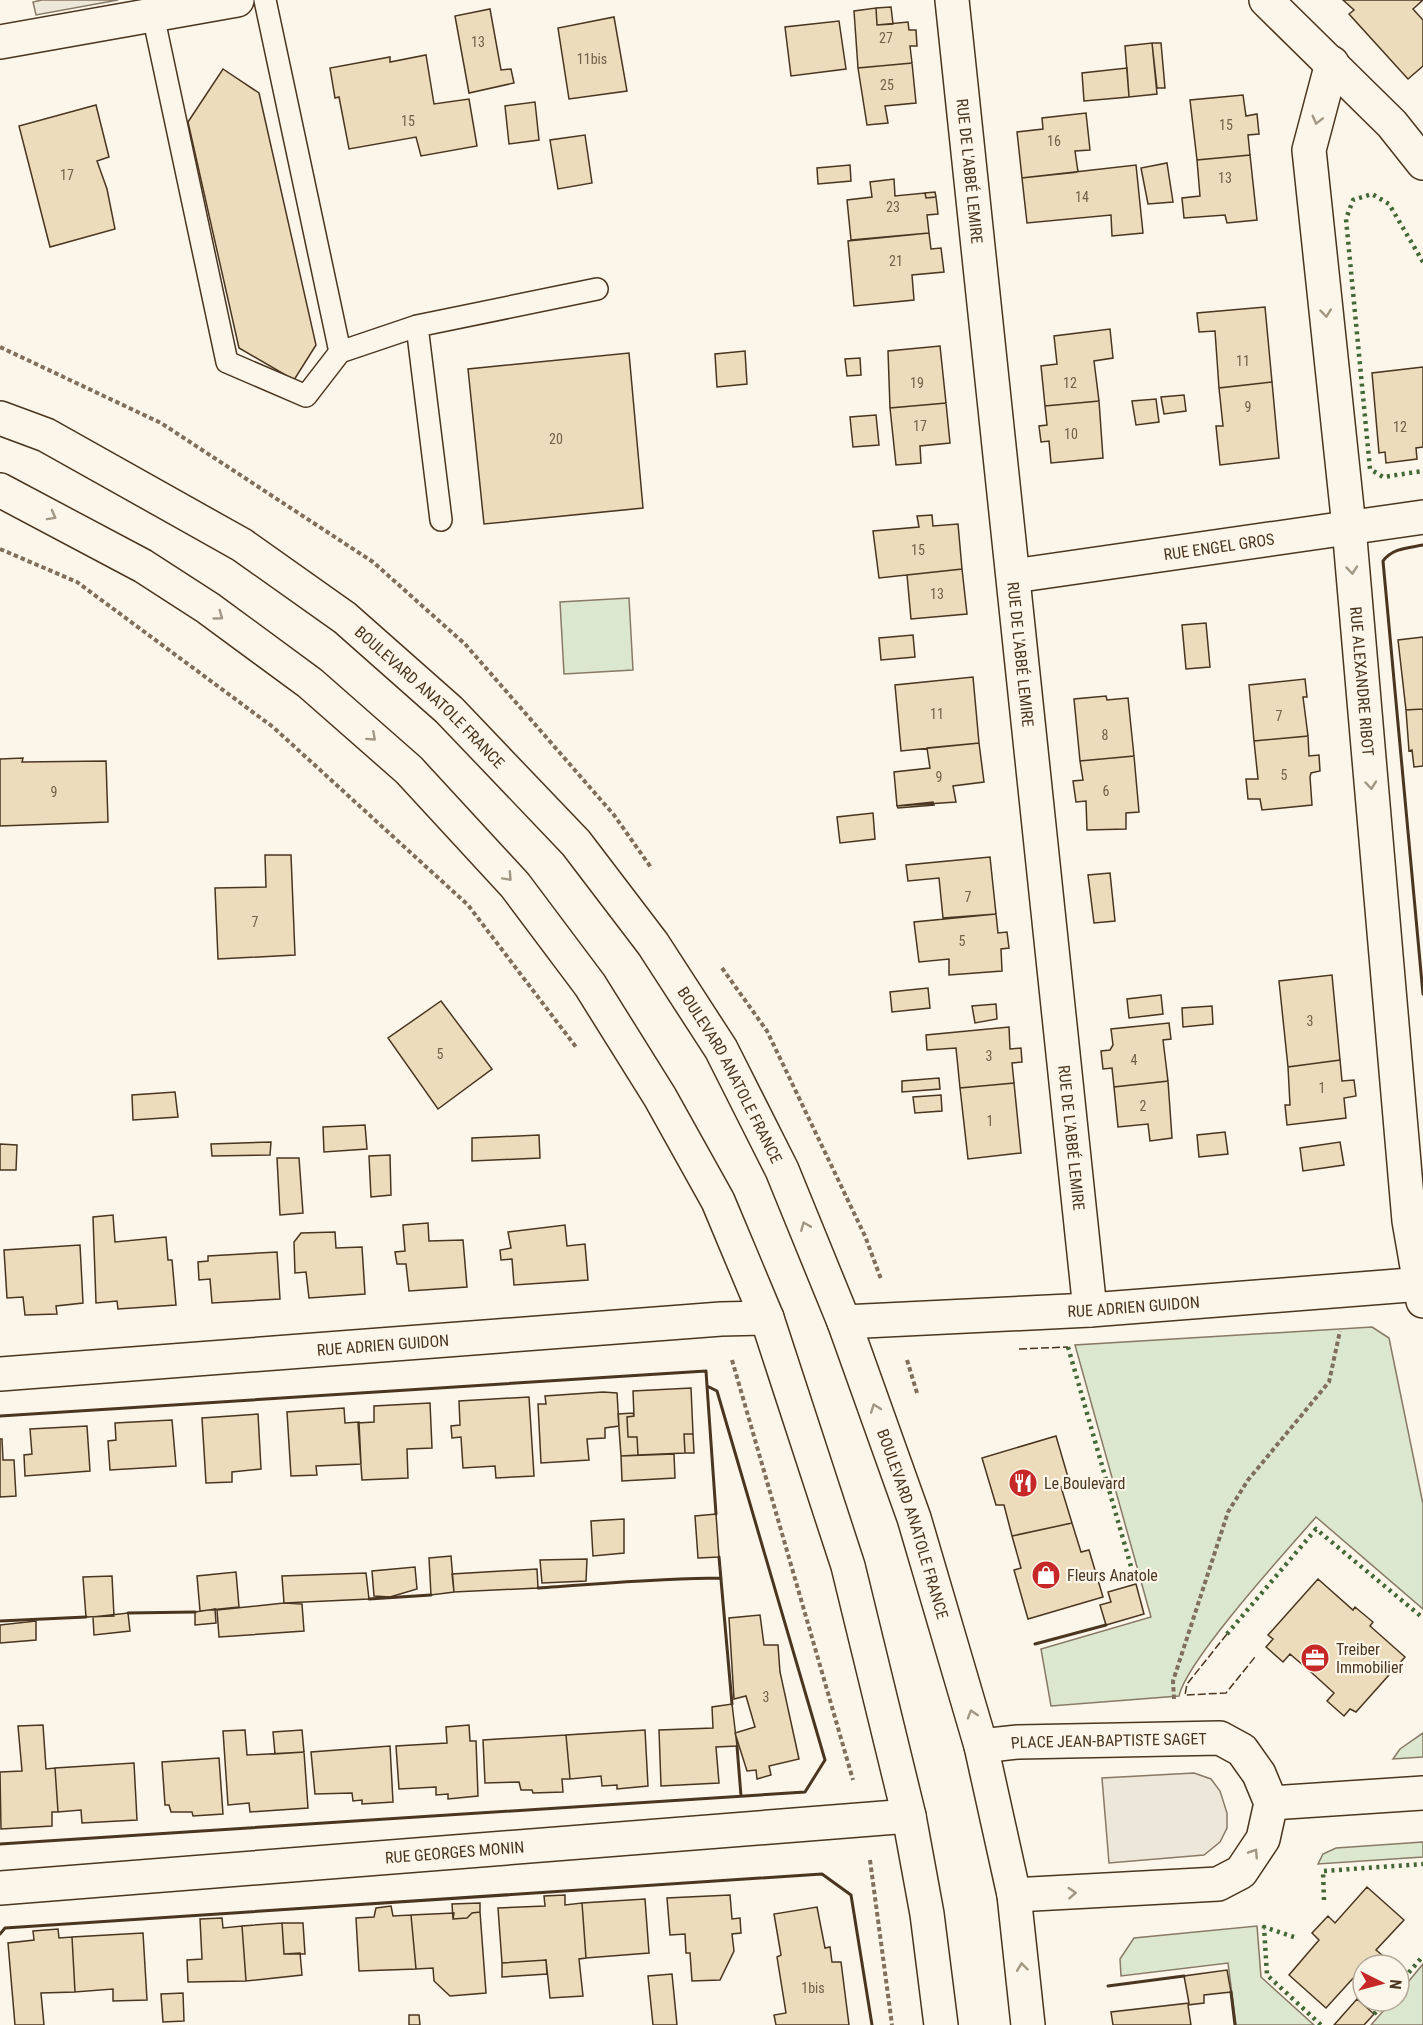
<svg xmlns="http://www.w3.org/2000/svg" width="1423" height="2025" viewBox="0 0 1423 2025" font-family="'Roboto Condensed',sans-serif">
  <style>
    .green { fill: #dce7d0; stroke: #887966; stroke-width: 1.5 }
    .parking { fill: #ede7d9; stroke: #887966; stroke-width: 1.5 }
    .building { fill: #ecdcbc; stroke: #4a3520; stroke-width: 1.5 }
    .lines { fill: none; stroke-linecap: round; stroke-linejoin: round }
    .lane-casing { stroke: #4a3520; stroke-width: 24 }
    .street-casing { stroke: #4a3520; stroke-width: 36 }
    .primary-casing { stroke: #4a3520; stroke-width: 36 }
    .path { stroke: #7f6f5c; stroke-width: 4; stroke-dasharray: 4.5 3; stroke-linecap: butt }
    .lane { stroke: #fbf6e9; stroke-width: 21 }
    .street { stroke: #fbf6e9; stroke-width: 33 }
    .primary { stroke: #fbf6e9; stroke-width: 33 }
    .hedge { stroke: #436837; stroke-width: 4.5; stroke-dasharray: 3 4.5; stroke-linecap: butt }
    .fence { stroke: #4a3520; stroke-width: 1.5; stroke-dasharray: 8 3; stroke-linecap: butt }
    .wall { stroke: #4a3520; stroke-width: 3 }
    .oneway { stroke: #a29684 }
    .labels { text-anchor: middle; stroke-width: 4.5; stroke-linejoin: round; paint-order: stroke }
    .number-label { font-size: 14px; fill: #725f47 }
    .street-label { font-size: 16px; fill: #4a3520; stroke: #fbf6e9 }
    .poi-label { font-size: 16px; fill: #4a3520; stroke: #fbf6e9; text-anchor: start }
  </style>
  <rect width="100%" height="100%" fill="#fbf6e9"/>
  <path class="green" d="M629,598L633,670L564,674L560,602Z
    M1372,1327L1389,1338L1423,1504V1609L1316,1517C1287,1550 1186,1661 1179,1696L1051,1706L1041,1649L1151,1617L1075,1345Z
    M1423,1733V1757L1393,1759L1400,1749Z
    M1423,1842V1857L1318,1864L1323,1854L1336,1848Z
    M1257,1926L1261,1977L1314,2025H1236L1228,1963L1121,1976L1120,1959L1134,1938Z
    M1423,1964V2025H1371L1392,2001H1399V1993Z"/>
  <path class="parking" d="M42,0H118L36,15L33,2Z
    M1194,1773L1211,1779L1220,1791L1227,1813V1828L1220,1842L1204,1855L1109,1863L1102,1778Z"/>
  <path class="building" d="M1343,0H1423L1413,9L1423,20V66L1408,79L1349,14L1354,10Z
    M891,7L893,24L877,25L876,8Z
    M876,8L877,25L908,22L909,30H916L917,46H910L912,63L858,68L854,11Z
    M490,9L501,70L511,69L514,83L469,93L455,16Z
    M614,17L627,91L569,99L558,28Z
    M839,21L846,69L791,76L785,27Z
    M1152,43H1161L1165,88H1157Z
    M1152,43L1157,94L1129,97L1125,46Z
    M426,55L434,104L469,99L477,146L421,156L416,137L349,149L339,97L335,98L330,68L390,57V62Z
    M912,63L916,103L885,106L888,123L867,125L858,68Z
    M1127,68L1129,97L1084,101L1082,73Z
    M223,69L259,93L316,345L294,380L239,348L188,122Z
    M1243,95L1246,116L1257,114L1259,134L1248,135L1250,155L1197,160L1190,100Z
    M535,102L539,140L509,144L505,106Z
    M96,105L109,157L97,161L107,189L115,229L50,247L19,126Z
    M1086,113L1090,150L1075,151L1078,172L1022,178L1017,132L1043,129L1042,118Z
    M585,135L592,183L558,189L550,140Z
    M1250,155L1257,220L1227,223L1225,215L1184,218L1182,198L1200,196L1197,160Z
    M1167,163L1173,202L1148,204L1141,168Z
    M850,165L851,181L818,184L817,168Z
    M1136,165L1143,233L1112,236L1111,215L1027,223L1022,178Z
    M894,179L895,196L925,193L926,198L936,197L938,214L927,215L929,233L851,240L847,200L872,197L870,182Z
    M935,192L936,197L926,198L925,193Z
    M929,233L931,249L941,248L944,272L912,275L914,300L854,306L848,241Z
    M1265,307L1272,382L1219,388L1215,331L1199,332L1197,313Z
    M1110,329L1113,358L1094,361L1099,401L1045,406L1041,366L1057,364L1054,336Z
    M940,346L946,403L890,408L888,351Z
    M745,351L747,384L717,387L715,354Z
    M629,353L643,508L484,524L468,369Z
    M860,358L861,375L847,376L845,359Z
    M1423,367V447L1416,448L1417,459L1386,463L1385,452L1379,453L1372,373Z
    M1272,382L1279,458L1220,465L1216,426H1223L1219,388Z
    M1184,395L1186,411L1164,414L1161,397Z
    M1156,399L1159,422L1136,425L1132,401Z
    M1099,401L1103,458L1051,463L1049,441L1041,442L1039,426L1047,425L1045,406Z
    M946,403L950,443L920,446L921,463L896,465L890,408Z
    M876,415L879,445L853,447L850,417Z
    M932,515L933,526L958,524L962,569L879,578L873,531L919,527L917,516Z
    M962,569L967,614L911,619L907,575Z
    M1206,623L1210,667L1186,669L1182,625Z
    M913,635L915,657L881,660L879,638Z
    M1423,637V709L1406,710L1398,640Z
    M973,677L979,743L901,751L895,685Z
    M1305,679L1307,697H1303L1308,736L1254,741L1249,685Z
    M1106,696L1107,700L1128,698L1134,756L1080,761L1074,699Z
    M1423,709V766L1414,767L1412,750L1409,751L1406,710Z
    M1308,736L1309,756L1319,755L1320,771L1311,773L1310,777L1312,805L1262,810L1260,799H1248L1246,779H1258L1254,741Z
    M979,743L984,782L953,786L956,802L897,806L894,772L930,768L927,748Z
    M1134,756L1139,812L1126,813V829L1087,830L1086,801L1076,802L1073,781L1083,780L1080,761Z
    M23,758L22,762L106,761L108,822L0,826V759Z
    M933,802L934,805L898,808L897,806Z
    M873,813L875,839L840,843L837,817Z
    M265,855H291L295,955L218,959L215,888L266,887Z
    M990,857L996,914L943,918L939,878L908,881L906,865Z
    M1110,873L1115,921L1094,923L1088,875Z
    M996,914L998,933L1007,932L1009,948L1001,949L1002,971L949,975V959L919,962L914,922Z
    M1332,975L1340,1060L1288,1067L1279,981Z
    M928,988L930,1008L892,1012L890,992Z
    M1161,995L1163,1014L1129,1018L1127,999Z
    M441,1001L492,1069L438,1109L388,1038Z
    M996,1004L997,1019L975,1023L972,1006Z
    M1212,1006L1213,1024L1183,1027L1182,1008Z
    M1169,1023L1171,1039L1163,1040L1168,1081L1114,1087L1112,1068L1103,1069L1101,1051L1110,1050L1113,1045L1111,1029Z
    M1009,1027L1010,1049L1021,1048L1022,1062L1012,1063L1014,1083L960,1088L956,1048L927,1050L926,1035Z
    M1340,1060L1342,1081L1354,1080L1356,1096L1344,1098L1346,1118L1287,1125L1285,1105H1290L1288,1067Z
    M939,1078L940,1089L902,1092V1081Z
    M1168,1081L1172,1138L1150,1141L1148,1124L1118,1127L1114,1087Z
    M1014,1083L1021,1153L968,1159L960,1088Z
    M175,1092L178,1117L133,1120L132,1095Z
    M941,1095L942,1111L915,1113L913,1097Z
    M365,1125L367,1149L324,1152L323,1127Z
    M1225,1132L1228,1154L1199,1157L1197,1135Z
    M539,1135L540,1158L472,1161V1138Z
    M271,1142L270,1155L212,1156L211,1144Z
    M1340,1142L1344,1165L1303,1171L1300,1148Z
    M0,1144L17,1145L16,1170H0Z
    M390,1155L391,1195L371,1197L369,1156Z
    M277,1158H299L303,1213L280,1215Z
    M113,1215L115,1242L166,1237L168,1260H172L176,1305L118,1309L117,1301L96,1303L93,1217Z
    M428,1223L429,1241L463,1240L467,1287L409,1291L406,1264H397L395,1252L405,1251L403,1225Z
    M565,1225L567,1246L585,1244L588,1280L514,1285L512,1259L501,1260L500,1250L511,1248L508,1232Z
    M335,1232L336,1248L362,1247L365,1294L309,1298L306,1272L295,1273L294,1242L301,1233Z
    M80,1245L83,1303L56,1306L57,1314L25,1315L23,1297L7,1298L4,1250Z
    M277,1252L280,1299L212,1303L210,1279L199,1280L198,1262L208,1261V1256Z
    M691,1388L693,1434H684L685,1453L638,1455L637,1437H628L627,1417L634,1416L633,1391Z
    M603,1392L617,1393L619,1426L605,1428V1438L587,1439L589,1460L541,1463L538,1404H546L545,1396Z
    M529,1397L534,1476L496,1478L495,1466L463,1468L461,1437L452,1438L451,1426L460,1425L459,1401Z
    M430,1403L432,1448L407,1449L408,1478L362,1480L358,1423L374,1422V1406Z
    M344,1408L345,1423L359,1422L361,1464L316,1466L317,1475L291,1476L287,1412Z
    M633,1413L634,1416L627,1417L628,1437H637L638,1455L621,1456L618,1414Z
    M258,1414L261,1469L232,1472V1482L206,1483L202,1418Z
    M172,1420L176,1466L110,1470L108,1441L116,1440L115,1423Z
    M87,1426L90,1471L25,1476L24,1455L32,1454L30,1429Z
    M684,1434H693L694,1453H685Z
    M1056,1436L1070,1484L1061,1487L1072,1523L1012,1536L1004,1505H996L982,1458Z
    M0,1439H2L3,1460H14L16,1496L0,1497Z
    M674,1454L675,1478L622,1481L621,1456Z
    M716,1514L719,1557L698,1558L695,1516Z
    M624,1519V1553L593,1556L591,1521Z
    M1072,1523L1081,1552L1089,1550L1103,1597L1028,1619L1014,1570L1021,1568L1012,1536Z
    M451,1556L454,1592L431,1595L429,1558Z
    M587,1559L586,1581L542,1583L540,1560Z
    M415,1567L417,1589L390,1597L374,1596L372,1571Z
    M537,1569L538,1588L454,1592L452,1574Z
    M236,1572L239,1607L200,1611L197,1576Z
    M366,1573L369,1599L284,1603L282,1576Z
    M112,1576L114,1616L86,1617L83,1577Z
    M1318,1579L1353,1610L1355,1607L1373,1622L1370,1626L1405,1657L1356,1712L1350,1709L1344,1716L1327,1701L1334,1693L1312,1673L1290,1654L1283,1662L1266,1647L1273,1639L1268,1635Z
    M1136,1584L1144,1614L1106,1625L1100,1605L1111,1602L1108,1592Z
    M284,1603L302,1604L304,1631L219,1637L217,1610Z
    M215,1609L216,1623L195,1625V1612Z
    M128,1613L130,1631L94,1635L93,1617Z
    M760,1615L764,1645H778L780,1672L799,1759L769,1766L771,1775L757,1779L756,1770L747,1771L735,1733L755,1727L746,1696L734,1699L729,1618Z
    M36,1621V1640L0,1643V1625Z
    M732,1704L737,1746L716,1747L719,1783L661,1786L659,1730L713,1728L712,1707Z
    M43,1725L46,1769L55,1768L58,1812H52V1826L1,1829L0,1772L22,1771L18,1726Z
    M469,1725L470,1741H476L478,1796L448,1799V1794L436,1795V1787L399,1789L396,1746L447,1743L446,1727Z
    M245,1730L247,1755L304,1752L308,1808L250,1812L249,1803L228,1805L223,1731Z
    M302,1730L304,1752L275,1754L273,1732Z
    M645,1730L648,1786L617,1789V1785L602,1786L601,1776L570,1779L566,1735Z
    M566,1735L570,1779H562L563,1792L533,1793L532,1790H521L519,1782L485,1783L483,1740Z
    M390,1746L393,1802L362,1804V1800L353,1801L352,1793L315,1794L311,1752Z
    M219,1758L223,1814L193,1816L192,1812H171L169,1805H165L162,1762Z
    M134,1763L137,1820L82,1823L81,1810L58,1812L55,1768Z
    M1367,1887L1404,1920L1376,1950L1382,1955L1381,1960L1376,1965H1363V1980L1356,1975L1326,2008L1289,1975L1319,1940L1312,1933L1328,1916L1335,1923Z
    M565,1895V1905L582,1903L586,1958L579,1959L583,1996L550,1998L546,1960L502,1963L498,1908L545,1906L544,1896Z
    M730,1895L732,1919L740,1918L741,1933L732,1934L734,1951L720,1980L692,1981L690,1953H686L685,1934L670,1935L667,1898Z
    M645,1899L649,1953L586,1958L582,1903Z
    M480,1903V1912L472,1913L467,1918L453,1919L452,1904Z
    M391,1906L393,1916L411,1915L416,1969L359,1971L356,1918L374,1917L376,1908Z
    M817,1907L825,1948L830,1947L832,1962H841L849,2025H776L774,2015L786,2013L777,1957L781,1955L774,1914Z
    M480,1912L486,1993L450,1996L434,1981L433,1968L416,1969L411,1915L454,1913L453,1919L467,1918L472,1913Z
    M222,1918L223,1928L242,1926L246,1981L188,1982L187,1960L202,1959L200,1919Z
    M282,1923H303L305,1954H284Z
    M282,1923L284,1954L300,1953L302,1975L246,1981L242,1926Z
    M58,1929L59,1938L72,1937L75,1992L41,1993L44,2025H15L8,1943L34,1940L33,1931Z
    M143,1933L147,2000L113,2001V1989L75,1992L72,1937Z
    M546,1960L547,1974L502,1977V1963Z
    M1227,1970L1231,1992L1204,1995V2003L1188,2005L1191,2025H1113L1111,2012L1189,2003L1184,1976Z
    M672,1974L677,2025H653L648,1976Z
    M183,1993L184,2021L163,2022L161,1994Z
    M1357,1999L1374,2014L1364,2025H1334Z
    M409,2015H419L420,2025H409Z"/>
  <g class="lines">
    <g class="lane-casing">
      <path id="lane" d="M265,0L340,352L417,326L597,289
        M153,15L227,362L306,396L340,352
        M417,326L441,520"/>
    </g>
    <g class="street-casing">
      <g id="street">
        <path id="s1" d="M952,0L1090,1310"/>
        <path d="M1266,0L1392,124L1423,163"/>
        <path d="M0,42L237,0"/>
        <path id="s2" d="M1332,63L1309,150L1349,527L1409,1221L1423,1301"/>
        <path id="s3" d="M1014,576L1423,517"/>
        <path id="s4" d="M844,1322L1090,1310L1423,1284"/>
        <path id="s5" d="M0,1374L721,1319L767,1318"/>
        <path id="s6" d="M981,1746L1018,1742L1220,1738L1242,1750L1259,1774L1271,1803L1263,1839L1241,1872L1218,1884L1014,1895"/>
        <path d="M1271,1803L1423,1793"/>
        <path id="s7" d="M0,1888L909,1816"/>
      </g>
    </g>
    <g class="primary-casing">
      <g id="primary">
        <path id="s8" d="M0,418L46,435L242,545L345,618L449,710L576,843L653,944L721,1049L782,1170L844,1322L914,1518L981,1746L1014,1895L1028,2025"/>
        <path d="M0,490L143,566L208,608L310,683L409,770L515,885L590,985L660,1097L718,1201L767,1318L848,1566L909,1816L927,1914L941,2025"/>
      </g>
    </g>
    <path class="path" d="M0,347L161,423L373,562L465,644L614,815L652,869
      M0,549L77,582L273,727L468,905L576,1047
      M722,968L767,1031L865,1236L881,1279
      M732,1360L853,1780
      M907,1360L917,1393
      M1174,1699L1173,1681L1228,1512L1248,1480L1329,1382L1340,1331
      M870,1860L892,2025"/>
    <use href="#lane" class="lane"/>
    <use href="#street" class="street"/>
    <use href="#primary" class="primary"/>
    <path class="hedge" d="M1423,262L1389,204L1372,194L1353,200L1346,219L1370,469L1383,477L1423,471
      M1068,1347L1136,1584
      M1227,1634L1316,1529L1423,1618
      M1324,1900L1323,1871L1423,1864
      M1294,1937L1264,1927L1267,1975L1321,2025
      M1399,1984L1423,1956
      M1374,2014L1385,2001"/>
    <path class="fence" d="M1019,1349L1068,1347
      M1227,1634L1187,1684L1185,1695L1226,1693L1255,1657"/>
    <path class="wall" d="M1423,545C1408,548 1393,548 1383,561L1423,994
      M707,1386L716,1514
      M0,1416L706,1371L707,1386L717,1391L825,1760L805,1792L0,1844
      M719,1557L732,1704
      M538,1588C599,1584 660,1578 721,1578
      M369,1599L431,1595
      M128,1613L195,1612
      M0,1621L86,1617
      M1035,1644L1106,1625
      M737,1746L741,1796
      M0,1934L5,1928L822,1874L851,1895L872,2025
      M1108,1986L1184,1976
      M1231,1992L1235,2025"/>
  </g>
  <defs><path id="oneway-chevron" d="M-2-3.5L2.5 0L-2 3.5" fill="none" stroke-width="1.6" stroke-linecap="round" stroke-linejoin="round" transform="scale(1.5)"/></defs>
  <g class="oneway">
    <use href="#oneway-chevron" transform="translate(1317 120) rotate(104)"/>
    <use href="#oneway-chevron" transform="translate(1326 313) rotate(84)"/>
    <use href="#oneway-chevron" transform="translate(52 516) rotate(29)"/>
    <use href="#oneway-chevron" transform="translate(1352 570) rotate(85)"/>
    <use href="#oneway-chevron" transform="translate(219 616) rotate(36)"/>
    <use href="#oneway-chevron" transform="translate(372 737) rotate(42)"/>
    <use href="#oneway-chevron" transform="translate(1371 785) rotate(85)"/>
    <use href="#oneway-chevron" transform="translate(508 877) rotate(47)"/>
    <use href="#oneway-chevron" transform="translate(805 1226) rotate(-112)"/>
    <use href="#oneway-chevron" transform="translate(875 1408) rotate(-110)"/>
    <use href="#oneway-chevron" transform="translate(972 1714) rotate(-107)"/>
    <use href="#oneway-chevron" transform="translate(1254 1853) rotate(-57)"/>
    <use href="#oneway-chevron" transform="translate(1072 1893) rotate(-4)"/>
    <use href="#oneway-chevron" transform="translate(1022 1967) rotate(-97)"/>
  </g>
  <defs>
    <g id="restaurant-disc" transform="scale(1.5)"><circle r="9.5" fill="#c62828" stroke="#fbf6e9"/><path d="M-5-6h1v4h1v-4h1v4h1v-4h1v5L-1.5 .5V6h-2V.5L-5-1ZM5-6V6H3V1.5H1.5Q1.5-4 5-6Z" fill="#fff"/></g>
    <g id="shop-disc" transform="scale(1.5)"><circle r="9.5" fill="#c62828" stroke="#fbf6e9"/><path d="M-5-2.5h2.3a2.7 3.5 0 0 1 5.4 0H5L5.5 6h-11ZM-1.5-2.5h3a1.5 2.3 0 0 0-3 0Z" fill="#fff"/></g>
    <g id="office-disc" transform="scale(1.5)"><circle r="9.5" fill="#c62828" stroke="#fbf6e9"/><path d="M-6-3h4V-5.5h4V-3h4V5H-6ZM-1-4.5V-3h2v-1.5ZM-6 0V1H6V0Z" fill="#fff"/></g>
  </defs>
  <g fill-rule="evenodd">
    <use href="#restaurant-disc" x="1023" y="1483"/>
    <use href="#shop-disc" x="1046" y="1575"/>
    <use href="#office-disc" x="1315" y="1658"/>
  </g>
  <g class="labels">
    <g class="number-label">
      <text x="886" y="43">27</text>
      <text x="478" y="47">13</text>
      <text x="592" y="64">11bis</text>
      <text x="887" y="90">25</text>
      <text x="408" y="126">15</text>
      <text x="1226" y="130">15</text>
      <text x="1054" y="146">16</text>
      <text x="67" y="180">17</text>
      <text x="1225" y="183">13</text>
      <text x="1082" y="202">14</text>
      <text x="893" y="212">23</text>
      <text x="896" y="266">21</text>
      <text x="1243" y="366">11</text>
      <text x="917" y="388">19</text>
      <text x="1070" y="388">12</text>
      <text x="1248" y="412">9</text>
      <text x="920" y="431">17</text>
      <text x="1400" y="432">12</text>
      <text x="1071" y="439">10</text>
      <text x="556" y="444">20</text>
      <text x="918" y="555">15</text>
      <text x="937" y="599">13</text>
      <text x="937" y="719">11</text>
      <text x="1279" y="721">7</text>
      <text x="1105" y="740">8</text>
      <text x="1284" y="780">5</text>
      <text x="939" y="782">9</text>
      <text x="1106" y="796">6</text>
      <text x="54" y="797">9</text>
      <text x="968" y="902">7</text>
      <text x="255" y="927">7</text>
      <text x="962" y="946">5</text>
      <text x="1310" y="1026">3</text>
      <text x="440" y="1059">5</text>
      <text x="989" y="1061">3</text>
      <text x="1134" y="1065">4</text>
      <text x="1322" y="1093">1</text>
      <text x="1143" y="1111">2</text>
      <text x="990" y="1126">1</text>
      <text x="766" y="1702">3</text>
      <text x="813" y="1993">1bis</text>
    </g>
    <g class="street-label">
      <text dy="6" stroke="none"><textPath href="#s1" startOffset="172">RUE DE L'ABBÉ LEMIRE</textPath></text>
      <text dy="6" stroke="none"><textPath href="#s3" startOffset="207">RUE ENGEL GROS</textPath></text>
      <text dy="6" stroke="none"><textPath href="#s1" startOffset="658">RUE DE L'ABBÉ LEMIRE</textPath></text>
      <text dy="6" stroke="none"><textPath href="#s2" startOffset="624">RUE ALEXANDRE RIBOT</textPath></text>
      <text dy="6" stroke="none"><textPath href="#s8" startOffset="516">BOULEVARD ANATOLE FRANCE</textPath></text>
      <text dy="6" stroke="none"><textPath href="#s8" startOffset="1002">BOULEVARD ANATOLE FRANCE</textPath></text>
      <text dy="6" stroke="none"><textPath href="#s1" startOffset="1144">RUE DE L'ABBÉ LEMIRE</textPath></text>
      <text dy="6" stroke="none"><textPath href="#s4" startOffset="290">RUE ADRIEN GUIDON</textPath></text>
      <text dy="6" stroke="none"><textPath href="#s5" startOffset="384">RUE ADRIEN GUIDON</textPath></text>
      <text dy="6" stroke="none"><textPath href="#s8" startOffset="1488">BOULEVARD ANATOLE FRANCE</textPath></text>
      <text dy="6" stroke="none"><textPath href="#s6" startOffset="128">PLACE JEAN-BAPTISTE SAGET</textPath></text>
      <text dy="6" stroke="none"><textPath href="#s7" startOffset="456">RUE GEORGES MONIN</textPath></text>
    </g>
    <g class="poi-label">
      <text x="1044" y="1489">Le Boulevard</text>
      <text x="1067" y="1581">Fleurs Anatole</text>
      <text x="1336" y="1655">Treiber<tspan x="1336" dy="18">Immobilier</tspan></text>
    </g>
  </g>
  <g transform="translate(1381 1983) rotate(96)"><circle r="28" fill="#fbf6e9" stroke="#b4a999" stroke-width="1.5"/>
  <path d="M0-4.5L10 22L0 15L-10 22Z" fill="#c62828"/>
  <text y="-9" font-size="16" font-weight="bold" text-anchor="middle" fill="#4a3520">N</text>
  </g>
</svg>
